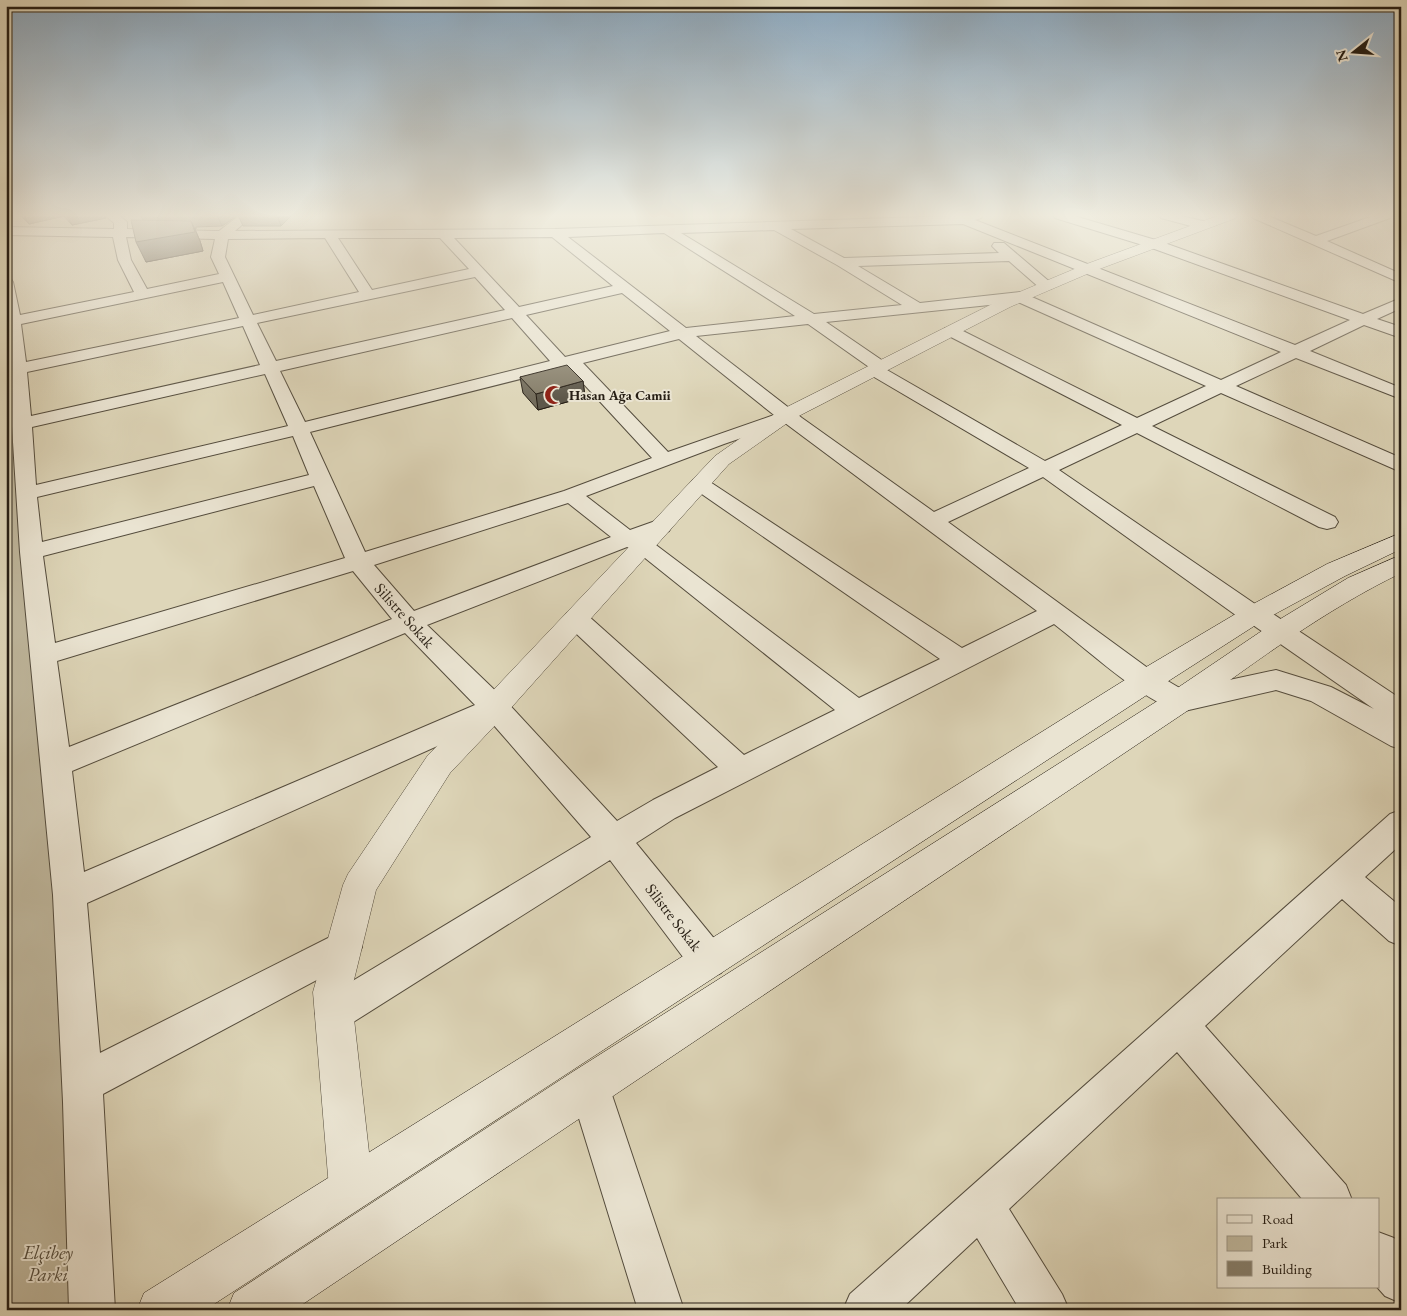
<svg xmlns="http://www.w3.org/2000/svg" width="1407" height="1316" viewBox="0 0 1407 1316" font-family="'EB Garamond',serif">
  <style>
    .green { fill: #bfb79d; stroke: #726a58 }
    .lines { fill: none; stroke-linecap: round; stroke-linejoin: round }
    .minor-casing { stroke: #544c3d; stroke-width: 2 }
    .tertiary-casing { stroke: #544c3d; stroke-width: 1 }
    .secondary-casing { stroke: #261e14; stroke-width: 1 }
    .minor { fill: #eae4d2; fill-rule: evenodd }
    .tertiary { fill: #eae4d2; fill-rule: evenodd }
    .secondary { fill: #eae4d2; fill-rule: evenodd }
    .wall { fill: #736c5b; stroke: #261e14 }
    .shaded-wall { fill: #5e584a; stroke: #261e14 }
    .building { fill: #867e6a; stroke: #261e14 }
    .labels { text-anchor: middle; stroke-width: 4; stroke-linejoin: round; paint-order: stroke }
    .far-poi-label { font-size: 14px; font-weight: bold; fill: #261e14; stroke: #eae4d2; text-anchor: start }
    .street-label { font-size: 16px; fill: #261e14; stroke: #eae4d2 }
    .near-park-label { font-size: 19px; font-style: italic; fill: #544c3d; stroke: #eae4d2 }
  </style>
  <rect width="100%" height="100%" fill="#ded6b9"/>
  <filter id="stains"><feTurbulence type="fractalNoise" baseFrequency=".004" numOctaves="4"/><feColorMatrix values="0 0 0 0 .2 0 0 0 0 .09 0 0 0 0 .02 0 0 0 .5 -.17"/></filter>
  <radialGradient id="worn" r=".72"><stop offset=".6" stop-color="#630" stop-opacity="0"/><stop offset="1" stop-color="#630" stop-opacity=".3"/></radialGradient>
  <path class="green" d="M6,282L92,1310H6Z"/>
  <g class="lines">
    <g class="minor-casing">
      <path id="minor" d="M105,215H119L127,222V229L214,231H219L240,215H253L235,231L555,229L983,215L981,218L975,220L1295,345L1350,320L1149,247L1055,218L1053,215H1071L1159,241L1363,314L1401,298V308L1377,319L1401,327V338L1364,325L1310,351L1401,388V399L1296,358L1236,386L1401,458V472L1221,393L1152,426L1335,517L1338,522L1335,527L1327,529L1319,527L1137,433L1059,470L1258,606L1264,608L1401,699V749L1391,746L1311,701L1276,690L1180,712C1140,699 1088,650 1054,624L675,818L636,843L721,947L726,960L721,973L708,978L695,973L610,860L347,1026L334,1032L321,1026L315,1013L321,1000L591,837L491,722L87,903L100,1053L344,930L356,935L362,947L356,959L103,1094L115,1310H69L63,1102L53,895L20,552L6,332V278L11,279L13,282L20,315L134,292L118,260L113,237L6,235V227L114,229V223ZM963,224L1281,352L1221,380L1025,294L1020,292L920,303L858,266L1009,261L1041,289H1051L1053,286L1051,283L1004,243H994L992,246L999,253L844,258L791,229ZM774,230L837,265L902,305L814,314L681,233ZM664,233L795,316L686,328L568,237ZM126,237L215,239L211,257L219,274L147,289L131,260ZM552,237L613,286L519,307L454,238ZM325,238L359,292L253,315L225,257L228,239ZM338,238H440L469,269L372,290ZM475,277L505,310L276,361L257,323ZM223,282L239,318L26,362L21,324ZM622,293L670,331L565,357L526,315ZM1018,302L1206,386L1137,418L957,328H945L943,331L945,334L1122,425L1045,461L887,370L889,367L886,363L826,322ZM512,318L550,361L305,422L280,371ZM808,324L869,367L866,370L869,374L1029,468L934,512L802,418L696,336ZM243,326L260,365L31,416L27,372ZM679,339L774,415L668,452L583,363ZM568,367L652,458L564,491L365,552L310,432ZM265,374L288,426L36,485L32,427ZM785,423L1037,611L962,648L707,480L700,478L693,480L690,484L693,488L940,659L859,698L648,539L669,531L672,526L669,521L661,519L630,530L586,496L724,444ZM293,436L309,475L42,542L37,497ZM1043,477L1244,621L1250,623L1374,709L1331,687L1276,670L1183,690L1156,674L948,522ZM314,486L345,558L55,643L43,556ZM568,503L611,537L414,611L374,565ZM627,547L635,550L835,710L744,755L585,613L576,610L567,613L563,619L567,625L718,767L653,800L617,821L504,699L427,625ZM353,571L392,619L69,747L57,661ZM405,633L475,705L84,872L72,771Z
        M1159,215H1177L1207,222L1208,225L1202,229L1161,218Z
        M1251,215H1266L1316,236L1376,215H1392L1390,218L1327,241L1401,274V283L1253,218Z
        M1401,810V844L1365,877L1401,907V946L1389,941L1342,899L1205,1026L1346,1185L1352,1200H1303L1177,1052L1009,1209L1062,1294L1069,1310H1020L977,1238L900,1310H843L850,1294L1390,814Z
        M589,1066L603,1072L609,1086L684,1310H638L569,1086L575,1072Z
        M1378,1232L1394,1238L1401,1246V1303L1385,1296L1377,1287Z"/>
    </g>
    <g class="tertiary-casing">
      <path id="tertiary" d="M1220,215H1238L1236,218L1094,271L1010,307L793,419L729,464L502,718L450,773L376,890L351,992L373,1188L367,1204L351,1210L335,1204L329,1188L313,992L343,885L348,874L428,755L482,702L715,456L779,411L998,301L1084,265Z"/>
    </g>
    <g class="secondary-casing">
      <path id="secondary" d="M1401,533V549L1345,576L1262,621L1156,689L205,1310H137L144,1293L1136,673L1244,609L1327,564Z
        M1401,555V573C1325,610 1258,660 1190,709L294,1310H227L234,1293L574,1071L1170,693L1272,624L1348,578Z"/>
    </g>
    <use href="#minor" class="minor"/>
    <use href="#tertiary" class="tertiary"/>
    <use href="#secondary" class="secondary"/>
  </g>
  <path class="wall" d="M20,215H104L106,218L72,225L64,216L29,224Z
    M140,215H238L222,226L196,227V229H195L200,241L203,251L146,262L143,220Z
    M238,215H292L281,226H243Z
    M520,377L583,381L585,397L538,410L523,393Z"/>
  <path class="shaded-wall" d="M23,215H63L64,216L29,224Z
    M67,215H104L106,218L72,225Z
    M217,215H238L222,226Z
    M277,215H292L281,226Z
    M191,221L200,241L203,251L146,262L136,242Z
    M583,381L585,397L538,410L536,394Z"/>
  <path class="building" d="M131,220L191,221L195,232L136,242Z
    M567,365L583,381L536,394L520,377Z"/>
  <linearGradient id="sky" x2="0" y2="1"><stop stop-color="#8ba8bf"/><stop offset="0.54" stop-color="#f0ede0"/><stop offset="1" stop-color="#f0ede0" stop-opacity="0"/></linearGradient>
  <rect width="1407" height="399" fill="url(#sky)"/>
  <defs>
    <g id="mosque-bare" transform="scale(1.5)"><path d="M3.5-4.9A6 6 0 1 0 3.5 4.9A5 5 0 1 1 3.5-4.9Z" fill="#8f2418" stroke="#eae4d2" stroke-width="2.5" paint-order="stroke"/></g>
  </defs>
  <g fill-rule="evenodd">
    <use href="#mosque-bare" x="554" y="395"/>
  </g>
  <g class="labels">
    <g class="far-poi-label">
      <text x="569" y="400">Hasan Ağa Camii</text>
    </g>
    <g class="street-label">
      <text transform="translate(405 615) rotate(48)" y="6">Silistre Sokak</text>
      <text transform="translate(674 917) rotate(52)" y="6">Silistre Sokak</text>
    </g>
    <g class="near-park-label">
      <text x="48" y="1259">Elçibey<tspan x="48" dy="22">Parkı</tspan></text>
    </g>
  </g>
  <rect width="1407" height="1316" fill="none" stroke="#ded6b9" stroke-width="25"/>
  <rect x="8" y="8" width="1392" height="1301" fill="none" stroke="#261e14" stroke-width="2.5"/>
  <rect x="12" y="12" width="1382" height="1291" fill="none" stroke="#261e14"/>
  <rect x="1217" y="1198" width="162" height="90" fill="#eae4d2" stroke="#9c9586"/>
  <rect x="1227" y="1215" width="25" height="8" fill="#eae4d2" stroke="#9c9586"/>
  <text x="1262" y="1224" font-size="15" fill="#261e14">Road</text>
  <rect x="1227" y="1236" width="25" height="15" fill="#bfb79d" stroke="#9c9586"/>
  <text x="1262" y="1248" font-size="15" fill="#261e14">Park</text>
  <rect x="1227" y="1261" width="25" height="15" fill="#867e6a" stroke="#9c9586"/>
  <text x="1262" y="1274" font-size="15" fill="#261e14">Building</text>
  <g transform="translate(1354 52) rotate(253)" stroke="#eae4d2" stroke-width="4" paint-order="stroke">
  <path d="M0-4L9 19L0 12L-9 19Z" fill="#261e14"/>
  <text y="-8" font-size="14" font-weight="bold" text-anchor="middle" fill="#261e14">N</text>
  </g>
  <rect width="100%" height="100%" filter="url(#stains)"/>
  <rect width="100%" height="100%" fill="url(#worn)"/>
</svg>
